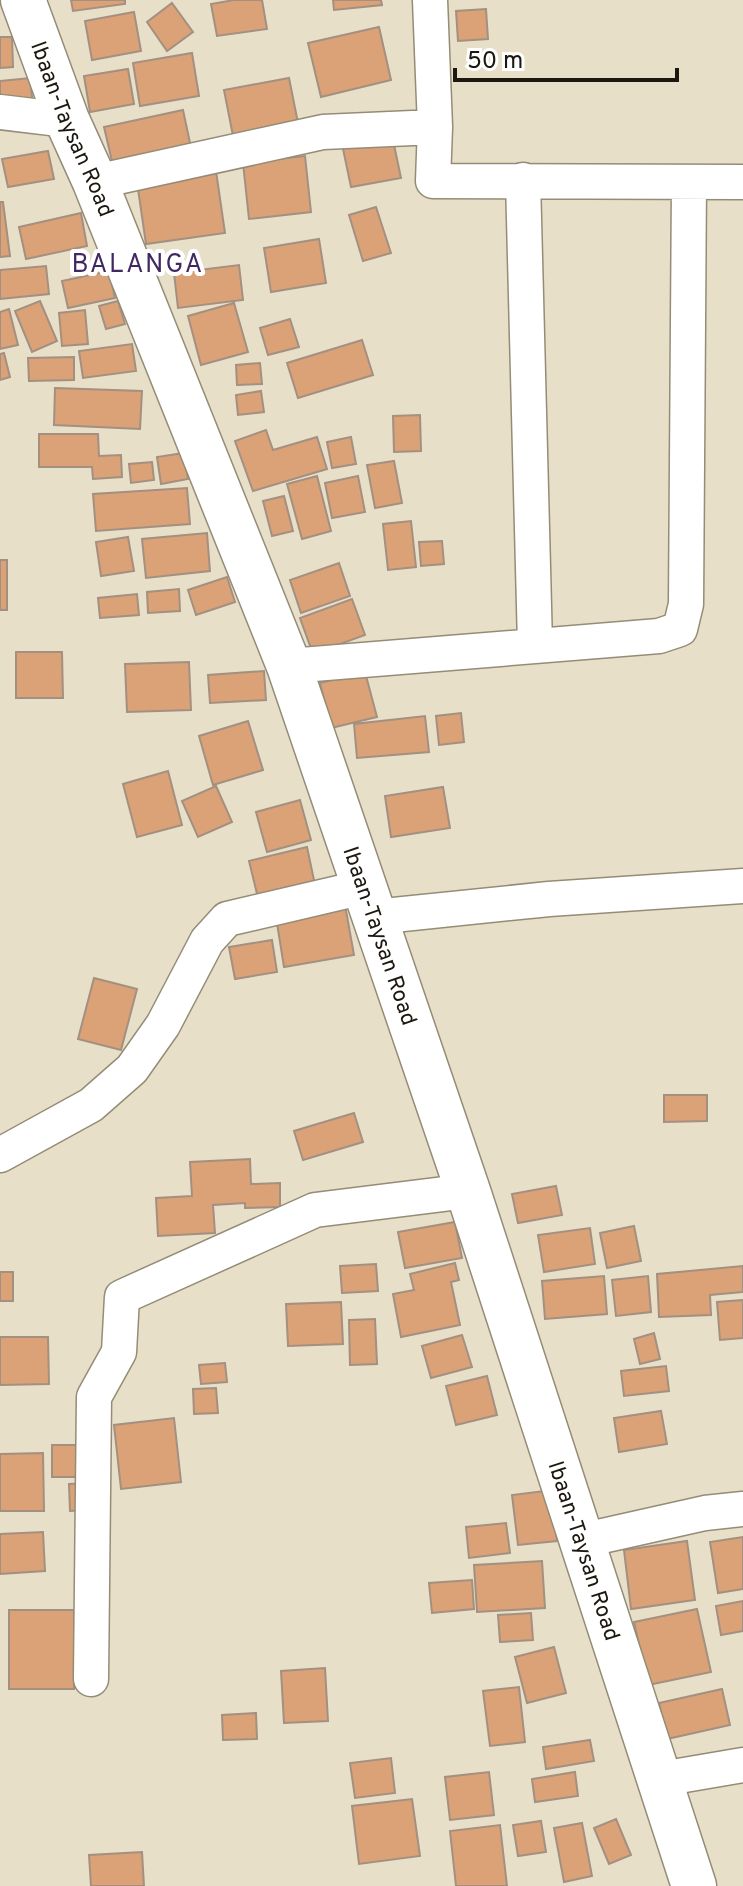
<svg xmlns="http://www.w3.org/2000/svg" width="743" height="1886" viewBox="0 0 743 1886" font-family="Overpass,sans-serif">
  <style>
    .building { fill: #dba277; stroke: #a39081; stroke-width: 2 }
    .lines { fill: none; stroke-linecap: round; stroke-linejoin: round }
    .street-casing { stroke: #948c77; stroke-width: 37 }
    .secondary-casing { stroke: #948c77; stroke-width: 47 }
    .street { stroke: #fff; stroke-width: 34 }
    .secondary { stroke: #fff; stroke-width: 44 }
    .labels { text-anchor: middle; stroke-width: 8; stroke-linejoin: round; paint-order: stroke }
    .street-label { font-size: 22px; fill: #1c1810; stroke: #fff }
    .quarter-label { font-size: 26px; letter-spacing: 2px; fill: #422861; stroke: #fff }
  </style>
  <rect width="100%" height="100%" fill="#e8dfc9"/>
  <path class="building" d="M71,0H125V4L73,11Z
    M234,0H262L267,29L217,36L211,4Z
    M333,0H381L382,5L334,10Z
    M172,3L193,32L167,51L147,22Z
    M486,9L488,39L458,41L456,11Z
    M134,12L141,51L92,60L85,21Z
    M379,27L391,80L321,97L308,43Z
    M0,37H12L13,67L0,68Z
    M192,53L199,96L140,106L133,63Z
    M128,69L134,104L90,112L84,76Z
    M30,78L34,115L0,118V81Z
    M289,78L299,128L234,141L224,90Z
    M183,110L193,157L115,174L104,127Z
    M392,135L401,178L351,187L342,144Z
    M48,151L54,179L8,187L2,159Z
    M305,156L311,212L249,219L243,163Z
    M216,171L225,233L146,244L137,182Z
    M0,202H3L10,256L0,257Z
    M376,207L391,253L363,261L349,215Z
    M81,213L87,246L26,259L19,227Z
    M319,239L326,283L271,292L264,248Z
    M239,265L243,300L178,308L174,273Z
    M46,266L49,294L0,299V270Z
    M109,271L115,298L68,308L62,281Z
    M40,301L57,341L32,352L15,311Z
    M118,301L125,324L106,329L99,306Z
    M234,303L248,352L201,365L188,316Z
    M9,309L18,345L0,349V312Z
    M85,310L88,344L62,346L59,313Z
    M290,319L299,347L268,355L260,328Z
    M362,340L373,375L298,398L287,363Z
    M132,344L136,371L83,378L79,351Z
    M4,353L10,377L0,380V354Z
    M74,357V380L29,381L28,358Z
    M260,363L262,384L237,385L236,365Z
    M55,388L142,391L140,429L54,425Z
    M261,391L264,412L238,415L236,395Z
    M420,415L421,451L394,452L393,416Z
    M266,430L273,450L317,437L327,469L253,491L235,441Z
    M39,434H98L99,456L121,455L122,477L93,479L92,467H39Z
    M351,437L356,464L332,468L327,442Z
    M184,453L188,479L161,484L157,457Z
    M394,461L402,503L375,508L367,465Z
    M152,462L154,480L131,483L129,464Z
    M317,476L331,531L302,539L287,484Z
    M358,476L365,512L332,518L325,483Z
    M187,488L190,524L96,531L93,494Z
    M284,496L293,531L272,536L263,501Z
    M411,521L416,567L388,570L383,524Z
    M207,533L210,571L146,578L142,539Z
    M128,537L134,571L101,576L96,542Z
    M442,541L444,564L421,566L419,542Z
    M0,560H7V610H0Z
    M339,563L350,596L301,613L290,580Z
    M227,577L235,602L196,615L188,590Z
    M179,589L180,611L148,613L147,592Z
    M137,594L139,615L100,618L98,598Z
    M352,599L365,635L313,654L300,618Z
    M16,652H62L63,698H16Z
    M189,662L191,710L127,712L125,664Z
    M264,671L266,700L210,703L208,675Z
    M365,672L377,717L331,728L320,683Z
    M461,713L464,742L439,745L436,716Z
    M425,716L429,752L357,758L354,724Z
    M248,721L263,770L213,785L199,736Z
    M168,771L182,825L137,837L123,784Z
    M216,786L232,822L198,837L182,801Z
    M443,787L450,828L391,837L385,796Z
    M300,800L311,840L267,852L256,812Z
    M307,847L315,885L258,898L249,861Z
    M345,905L354,955L284,967L276,917Z
    M272,940L277,972L235,979L229,947Z
    M94,978L137,989L121,1050L78,1039Z
    M664,1095H707V1121L664,1122Z
    M354,1113L363,1142L303,1160L294,1131Z
    M250,1159L251,1184L280,1183V1207L245,1208V1203L213,1205L215,1233L158,1236L156,1198L192,1196L190,1162Z
    M556,1186L562,1215L518,1223L512,1194Z
    M455,1222L462,1258L405,1268L398,1232Z
    M634,1226L641,1261L607,1268L600,1233Z
    M590,1228L595,1264L544,1272L538,1235Z
    M455,1263L459,1280L451,1282L460,1325L401,1337L393,1294L414,1290L410,1274Z
    M376,1264L378,1291L342,1293L340,1266Z
    M743,1266V1292L710,1295L711,1315L659,1317L657,1274Z
    M0,1272H13V1301H0Z
    M604,1276L607,1314L545,1319L542,1281Z
    M648,1276L651,1312L616,1316L612,1280Z
    M743,1300V1338L720,1340L717,1302Z
    M341,1302L343,1344L288,1346L286,1304Z
    M375,1319L377,1364L350,1365L349,1320Z
    M654,1333L660,1359L640,1364L634,1339Z
    M462,1335L472,1367L431,1378L422,1346Z
    M0,1337H48L49,1384L0,1385Z
    M225,1363L227,1382L201,1384L199,1365Z
    M666,1366L669,1391L624,1396L621,1371Z
    M487,1376L497,1415L456,1425L446,1386Z
    M216,1388L218,1413L194,1414L193,1389Z
    M661,1411L667,1444L619,1452L614,1418Z
    M174,1418L181,1482L121,1489L114,1425Z
    M52,1445H90V1477H52Z
    M43,1453L44,1511H0V1454Z
    M91,1483L92,1510L70,1511L69,1484Z
    M552,1490L557,1541L518,1545L512,1495Z
    M506,1523L510,1553L469,1558L466,1527Z
    M43,1532L45,1571L0,1574V1534Z
    M743,1537V1589L718,1593L710,1542Z
    M687,1541L695,1600L631,1609L624,1550Z
    M542,1561L545,1608L477,1612L474,1565Z
    M472,1580L474,1609L432,1613L429,1583Z
    M743,1601V1631L721,1635L716,1606Z
    M697,1609L711,1672L648,1685L634,1622Z
    M9,1610H74V1689H9Z
    M531,1613L533,1640L500,1642L498,1615Z
    M554,1647L566,1693L527,1703L515,1657Z
    M325,1668L328,1721L284,1723L281,1671Z
    M519,1687L525,1742L490,1746L483,1691Z
    M722,1689L730,1725L667,1739L659,1703Z
    M256,1713L257,1739L223,1740L222,1715Z
    M590,1740L594,1761L546,1769L543,1747Z
    M391,1758L395,1793L355,1798L350,1763Z
    M489,1772L494,1815L450,1820L445,1777Z
    M575,1772L578,1796L535,1802L532,1779Z
    M412,1799L420,1856L359,1864L352,1806Z
    M616,1819L631,1855L609,1864L594,1828Z
    M541,1821L546,1852L518,1856L513,1825Z
    M582,1823L592,1876L564,1882L554,1828Z
    M500,1825L507,1886H456L450,1831Z
    M142,1852L144,1886H91L89,1855Z"/>
  <g class="lines">
    <g class="street-casing">
      <path id="street" d="M430,0L435,127L433,181L743,182
        M0,112L67,120
        M523,180L535,645
        M95,182L323,132L435,127
        M289,666L659,636L680,629L686,604L689,182
        M374,917L549,899L743,886
        M0,1155L91,1105L132,1069L163,1025L207,941L227,919L364,887
        M580,1541L705,1513L743,1509
        M91,1679L94,1397L119,1352L122,1297L315,1210L468,1191
        M661,1779L743,1765"/>
    </g>
    <g class="secondary-casing">
      <g id="secondary">
        <path id="s1" d="M23,0L67,120L95,182L289,666L468,1191L694,1886"/>
      </g>
    </g>
    <use href="#street" class="street"/>
    <use href="#secondary" class="secondary"/>
  </g>
  <g class="labels">
    <g class="street-label">
      <text dy="8" stroke="none"><textPath href="#s1" startOffset="138">Ibaan-Taysan Road</textPath></text>
      <text dy="8" stroke="none"><textPath href="#s1" startOffset="1002">Ibaan-Taysan Road</textPath></text>
      <text dy="8" stroke="none"><textPath href="#s1" startOffset="1650">Ibaan-Taysan Road</textPath></text>
    </g>
    <g class="quarter-label">
      <text x="138" y="272">BALANGA</text>
    </g>
  </g>
  <path d="M455 68v12h222v-12" fill="none" stroke="#1c1810" stroke-width="4"/>
  <text x="467" y="68" font-size="24" fill="#1c1810" stroke="#ffffff" stroke-width="6" paint-order="stroke">50 m</text>
</svg>
